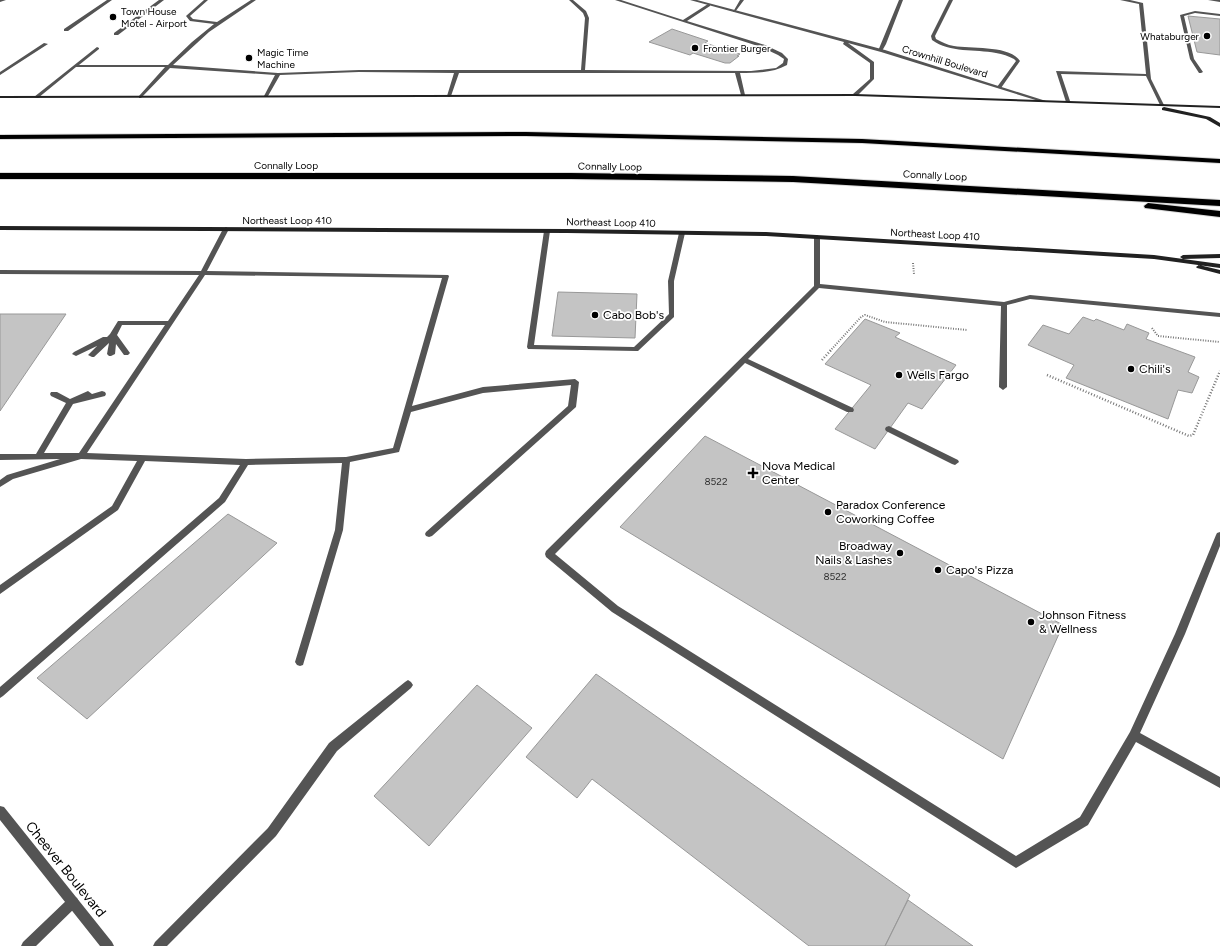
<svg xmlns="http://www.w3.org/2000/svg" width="1220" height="946" viewBox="0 0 1220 946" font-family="Figtree,sans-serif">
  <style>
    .building { fill: #c4c4c4; stroke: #989898 }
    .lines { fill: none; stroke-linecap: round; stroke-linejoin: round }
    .highway-casing { stroke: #dbdbdb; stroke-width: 2 }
    .path-far1 { stroke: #767676; stroke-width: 2; stroke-dasharray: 1 1.5; stroke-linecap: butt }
    .path { stroke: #767676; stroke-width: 2.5; stroke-dasharray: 1 2; stroke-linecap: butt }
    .lane { fill: #545454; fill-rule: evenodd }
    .street { fill: #545454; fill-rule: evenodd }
    .secondary { fill: #212121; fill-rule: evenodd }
    .highway { fill: #000; fill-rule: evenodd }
    .poi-dot { fill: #000; stroke: #fff; stroke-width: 1.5 }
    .labels { text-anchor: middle; stroke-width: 3.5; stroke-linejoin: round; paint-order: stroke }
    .far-poi-label { font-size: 10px; fill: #000; stroke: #fff; text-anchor: start }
    .far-street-label { font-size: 10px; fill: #000; stroke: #fff }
    .number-label { font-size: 10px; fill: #313131 }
    .poi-label { font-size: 12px; fill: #000; stroke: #fff; text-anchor: start }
    .near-street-label { font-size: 14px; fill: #000; stroke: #fff }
  </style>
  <rect width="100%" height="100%" fill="#fff"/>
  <path class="building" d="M1188,16L1220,19V55L1197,52Z
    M672,29L708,41L705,43L740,54L737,56H739L730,63H725L693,53L690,55L649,42Z
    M558,292L637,294L635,338L552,336Z
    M0,314H66L0,411Z
    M1083,317L1094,321L1096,319L1124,330L1127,324L1149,333L1146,339L1195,357L1188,372L1199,377L1192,393L1178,390L1168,419L1066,378L1074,365L1028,345L1043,325L1069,334Z
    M865,319L900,333L895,337L956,365L922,409L908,403L875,449L835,429L871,385L825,364Z
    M705,436L1063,625L1003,759L620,527Z
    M228,514L277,543L87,719L37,678Z
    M596,674L910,895L885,946H809L592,779L577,798L526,757Z
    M477,685L532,728L429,846L374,796Z
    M908,900L973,946H885Z"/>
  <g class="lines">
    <g class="highway-casing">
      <path id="highway" d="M526,132L862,139L1220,159V163L862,143L526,136L0,139V135Z
        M0,173H571L793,176L1220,200V206L793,182L571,179H0Z
        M1148,203L1220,211V217L1145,208L1144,206Z"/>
    </g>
    <path class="path-far1" d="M913,263L914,274
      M1152,328L1158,336L1220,342
      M830,351L861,317L865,315L885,322L967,330"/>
    <path class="path" d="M822,360L831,350
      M1047,375L1189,436L1193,435L1220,371"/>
    <path class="lane" d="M107,0H112L68,31H64V29Z
      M159,0H164L118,35H114V33Z
      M204,0H208L190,16L193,19L217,22L251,0H256L209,32L173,65L278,73L359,70H581L585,18L583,13L569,0H573L586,11L589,18L585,70L751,71L776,68L783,63L784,59L778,55L761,47L615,0H621L683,20L708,4H710V6L687,21L765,45L782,53L788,59L787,65C773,73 756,73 740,73L745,95L743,96L741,95L735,73H459L451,96L449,97L447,96L454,73L359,72L280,75L268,96L266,97L264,96L275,75L170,68L141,98H139V96L165,67H76L38,98L34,97L97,47L99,48V49L79,65H168L192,42L214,24L190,21L186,16Z
      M740,0H744L735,12H733Z
      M899,0H903L886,44L882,51H878Z
      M949,0H953L935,36L936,39C942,42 947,45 954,46C971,49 1010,45 1020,61L1001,88L997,87L1016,61L1014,59C1008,56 1003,54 996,53C975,49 950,53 932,40L931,36Z
      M1120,0H1130L1143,3L1151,79L1164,105L1162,106L1160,105L1146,76L1061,74L1070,101L1066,102L1056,71L1146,74L1139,4Z
      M1208,0H1220V2Z
      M1195,11L1220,14V16L1195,13L1184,16L1194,59L1203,72L1201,73H1199L1190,59L1180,15Z
      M44,43L48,44L0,75V72Z
      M226,227L229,229L207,271L448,275L449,276L412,406L483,387L575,379L579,382L576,407L432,536L429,537L426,536L425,534L426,532L568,406L571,385L483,393L411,412L399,452L350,462L343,530L303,665L300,666L297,665L295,662L335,530L342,463L248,465L225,502L3,696L0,698V687L219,498L240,465L145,461L118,510L0,594V585L112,506L137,461L81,459L13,479L0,487V480L7,475L60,459L0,460V454H36L66,403L51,396L50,394L51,392H57L70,399L88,391L92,394L102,391L105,392L106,394L105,396L73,404L44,453H79L165,325H122L117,335L130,353L128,355H124L116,344L115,354L111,356H109L107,354L109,343L94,357H92L88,355L97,346L76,356L72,354L74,352L103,337H107L110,334L118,321H168L199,275L0,274V270L201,271L223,229ZM205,275L442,278L393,448L346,457L246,459L87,453Z
      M547,229L550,231L534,345L634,347L669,314L668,281L679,233L682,231L685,233L674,281V317L638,351H636L528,349L527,347L544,231Z
      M817,235L820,237V284L1004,302L1030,295L1220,313V317L1030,299L1007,305V387L1003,390L999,387L1001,306L819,288L748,359L853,408L854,410L853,412H847L745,363L555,554L618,606L1016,856L1080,817L1130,732L1175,634L1216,535L1217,533L1220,532V546L1185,634L1140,733L1220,777V788L1136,742L1088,825L1016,868L612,612L546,557L545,554L546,551L814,286V237Z
      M889,426L958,460L959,462L955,465L952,464L886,431L885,429L886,427Z
      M408,680L411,682L413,685L411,688L337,751L276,836L167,946H153L155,942L268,828L329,743L405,682Z
      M73,896L77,898L79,902L77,906L36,946H21L23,942L69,898Z"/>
    <path class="street" d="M0,0H6L0,2Z
      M690,0H697L885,50L1046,101L1042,102L881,52L848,43L874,62V79L857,96H853V94L870,79V63L843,44L844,42Z
      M0,806L4,807L112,942L114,946H100L0,820Z"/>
    <path class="secondary" d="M855,94L1220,106V108L855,96L0,98V96Z
      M1164,107L1210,117L1220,123V127L1206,119L1162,110V108Z
      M0,226L567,229L766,232L1154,255L1220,264V268L1154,259L766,236L567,233L0,230Z
      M1220,254V258L1183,259L1180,257L1183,255Z
      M1199,265L1220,270V274L1197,268L1196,267Z"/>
    <use href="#highway" class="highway"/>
  </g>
  <g class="poi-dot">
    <circle cx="113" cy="17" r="4"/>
    <circle cx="1207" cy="36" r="4"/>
    <circle cx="695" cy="48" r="4"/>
    <circle cx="249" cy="58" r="4"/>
    <circle cx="595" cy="315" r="4"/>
    <circle cx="1131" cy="369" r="4"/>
    <circle cx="899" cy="375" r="4"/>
    <path d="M751 467h4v4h4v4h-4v4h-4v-4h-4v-4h4z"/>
    <circle cx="828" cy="512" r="4"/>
    <circle cx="900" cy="553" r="4"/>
    <circle cx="938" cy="570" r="4"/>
    <circle cx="1031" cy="622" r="4"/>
  </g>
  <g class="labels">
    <g class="far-poi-label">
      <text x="121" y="15">Town House<tspan x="121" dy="12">Motel - Airport</tspan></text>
      <text x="1199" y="40" text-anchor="end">Whataburger</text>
      <text x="703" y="52">Frontier Burger</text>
      <text x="257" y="56">Magic Time<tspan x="257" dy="12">Machine</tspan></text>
    </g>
    <g class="far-street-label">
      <text transform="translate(945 61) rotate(17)" y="4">Crownhill Boulevard</text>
      <text x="286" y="169">Connally Loop</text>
      <text transform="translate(610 166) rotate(1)" y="4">Connally Loop</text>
      <text transform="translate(935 175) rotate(3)" y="4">Connally Loop</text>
      <text x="287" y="224">Northeast Loop 410</text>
      <text transform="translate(611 222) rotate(1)" y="4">Northeast Loop 410</text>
      <text transform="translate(935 234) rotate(3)" y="4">Northeast Loop 410</text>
    </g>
    <g class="number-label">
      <text x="716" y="485">8522</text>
      <text x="835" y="580">8522</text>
    </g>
    <g class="poi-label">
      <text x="603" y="319">Cabo Bob's</text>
      <text x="1139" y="373">Chili's</text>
      <text x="907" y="379">Wells Fargo</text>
      <text x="762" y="470">Nova Medical<tspan x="762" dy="14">Center</tspan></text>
      <text x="836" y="509">Paradox Conference<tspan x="836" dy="14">Coworking Coffee</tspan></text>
      <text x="892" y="550" text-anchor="end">Broadway<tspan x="892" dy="14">Nails &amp; Lashes</tspan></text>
      <text x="946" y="574">Capo's Pizza</text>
      <text x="1039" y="619">Johnson Fitness<tspan x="1039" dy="14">&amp; Wellness</tspan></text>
    </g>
    <g class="near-street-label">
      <text transform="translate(66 869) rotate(51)" y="5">Cheever Boulevard</text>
    </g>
  </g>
</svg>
